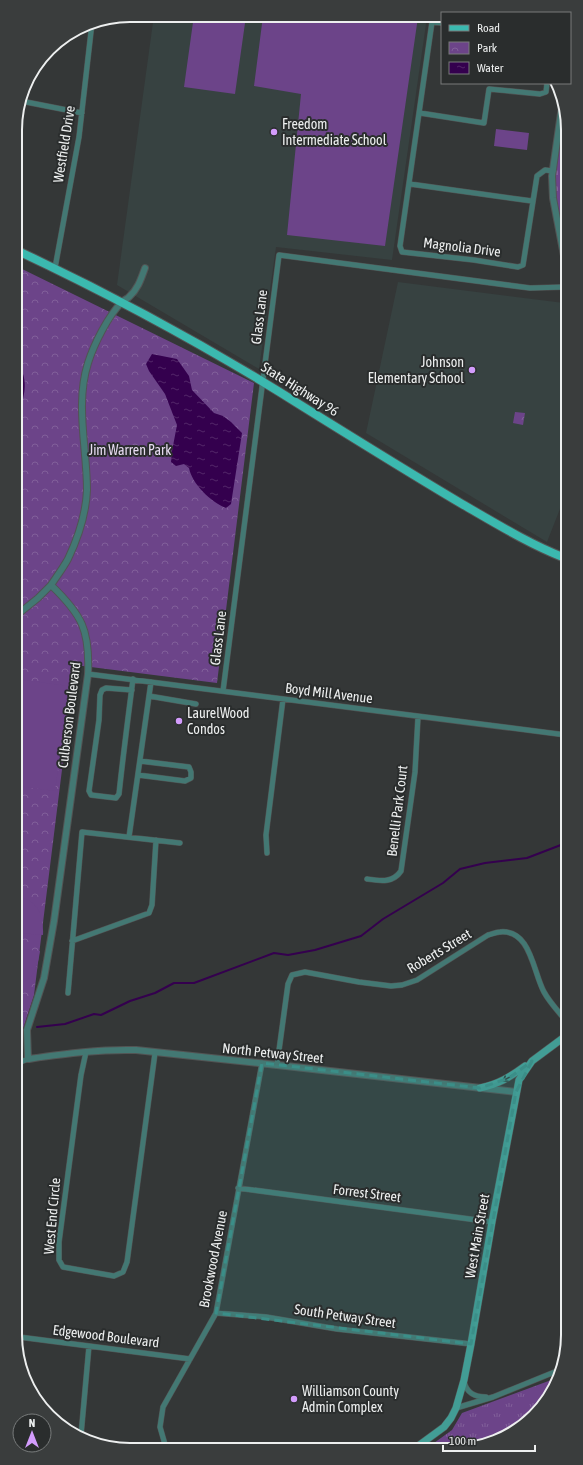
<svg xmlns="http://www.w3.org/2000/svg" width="583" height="1465" viewBox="0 0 583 1465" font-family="'Asap Condensed',sans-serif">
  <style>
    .built { fill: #374241 }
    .grass { fill: url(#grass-tufts) }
    .cemetery { fill: url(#cemetery-stones) }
    .park { fill: url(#park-crowns) }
    .garden { fill: #6c4489 }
    .water { fill: url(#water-ripples) }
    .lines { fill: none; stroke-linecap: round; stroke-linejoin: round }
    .stream { stroke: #34004e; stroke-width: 2 }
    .minor-casing { stroke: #525454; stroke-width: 6 }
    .tertiary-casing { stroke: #525454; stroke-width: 8 }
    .secondary-casing { stroke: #525454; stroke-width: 8 }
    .primary-casing { stroke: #525454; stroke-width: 10 }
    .minor { stroke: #437873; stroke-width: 5 }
    .tertiary { stroke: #437873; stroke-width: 6 }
    .secondary { stroke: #429d95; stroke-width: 7 }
    .primary { stroke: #3bb9af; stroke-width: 8 }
    .oneway { stroke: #314f4c }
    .marked { fill: #3b8e88; fill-opacity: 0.2; stroke: #3b8e88; stroke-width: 3; stroke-dasharray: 8 5; stroke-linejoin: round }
    .poi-dot { fill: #d39cfc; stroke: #2a2d2d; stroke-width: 1.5 }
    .labels { text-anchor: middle; stroke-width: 4; stroke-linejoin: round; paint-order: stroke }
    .poi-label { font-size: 14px; fill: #edefef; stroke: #2a2d2d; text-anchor: start }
    .street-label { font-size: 14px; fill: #edefef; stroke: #2a2d2d }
    .park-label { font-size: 14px; fill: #e7dbf1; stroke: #2a2d2d }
    .rim { fill: none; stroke: #edefef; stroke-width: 2 }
  </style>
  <defs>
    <pattern id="grass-tufts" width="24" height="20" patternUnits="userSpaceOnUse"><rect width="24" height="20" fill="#6c4489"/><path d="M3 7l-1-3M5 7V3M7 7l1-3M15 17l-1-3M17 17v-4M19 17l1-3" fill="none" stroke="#815f9a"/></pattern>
    <pattern id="cemetery-stones" width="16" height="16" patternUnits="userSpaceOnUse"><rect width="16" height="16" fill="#6c4489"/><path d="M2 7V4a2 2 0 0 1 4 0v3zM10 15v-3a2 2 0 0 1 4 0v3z" fill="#815f9a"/></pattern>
    <pattern id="park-crowns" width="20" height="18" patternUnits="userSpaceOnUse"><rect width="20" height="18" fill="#6c4489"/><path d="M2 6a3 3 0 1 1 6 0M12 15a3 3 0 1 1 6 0" fill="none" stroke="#815f9a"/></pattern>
    <pattern id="water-ripples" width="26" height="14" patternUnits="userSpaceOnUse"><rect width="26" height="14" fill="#34004e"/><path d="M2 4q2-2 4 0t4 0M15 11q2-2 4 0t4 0" fill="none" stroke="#522668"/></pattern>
  </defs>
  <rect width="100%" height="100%" fill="#343737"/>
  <path class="built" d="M154,15L427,17L392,260L276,247L259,369L117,285Z
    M398,282L564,303L565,496L547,542L366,433Z"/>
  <path class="grass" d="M554,1379L544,1405L517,1431L483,1446H436L434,1443L452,1430L462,1413Z"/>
  <path class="cemetery" d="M564,115L565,235L552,185Z"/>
  <path class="park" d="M16,266L254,383L217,683L75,665L34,995L18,1044Z
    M515,412L525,413L523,425L513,423Z"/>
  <path class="garden" d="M194,15L246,16L235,94L184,87Z
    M263,16L418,17L385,246L287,235L301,94L254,86Z
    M496,129L529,133L527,150L494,146Z
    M17,679L69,686L55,791L17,786Z
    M18,897C38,899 44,917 43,935L18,933Z
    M18,949L40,951C38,966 34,980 18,984Z"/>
  <path class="water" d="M152,354L177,359L189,376L192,390L214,413L223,416L231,422L242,433L231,504L226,508C211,502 192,484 189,468L184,464L176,466L171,462L172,451L177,425L165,394L149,371L146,364Z
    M16,362C27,374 26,389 22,403L16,405Z"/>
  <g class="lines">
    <path class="stream" d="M37,1027L65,1024L94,1014L101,1015L130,1001L155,993L174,983H194L274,953L288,955L315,950L361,936L383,919L443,883L460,869L485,863L527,858L566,843"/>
    <g class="minor-casing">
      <path id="minor" d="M442,23L432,22L400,246L402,252L474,260L518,267L523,265L537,176L545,170L553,171
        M21,101L82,113
        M420,113L484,123L489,89L540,94L546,92L547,83
        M410,184L532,201
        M55,268L79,137L92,23
        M88,674L566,735
        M132,690L106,688L102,690L100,695L99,720L89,791L91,795L116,798L119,794C123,756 128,718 133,679
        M223,691L279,255L530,288L565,287
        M149,696L196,704
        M138,775L185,781L191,778V772L189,767L140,761
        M129,837L151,682
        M267,853L266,835L283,699
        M367,879C381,881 393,883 401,871L415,772L418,717
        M72,941L149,913L152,905L156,840
        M68,993L82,832L180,843
        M86,1052L81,1075L59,1242V1260L63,1267L114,1276L123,1272L127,1262L155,1053
        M18,1063L28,1059
        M277,1065L288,984L292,975L305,972L359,982L391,986L402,985L417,980L488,935C492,934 496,932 500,932C531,929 533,972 544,992C550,1003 559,1012 567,1022
        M238,1188L492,1222
        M216,1313L266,1317L337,1329L471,1344
        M19,1337L190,1359
        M464,1382C467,1393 474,1397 486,1397
        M456,1408L493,1397L557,1371
        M81,1435L89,1346
        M166,1448L160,1427L163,1407L216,1313L262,1063"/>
    </g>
    <g class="tertiary-casing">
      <path id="tertiary" d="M563,99L552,176L553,198L565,261
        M145,268C141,279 138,289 129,297C127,299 124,300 122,302C108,316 94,344 88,363C75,404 87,448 87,490C86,513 78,538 68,559C63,568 57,576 51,585C82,615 90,630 88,674L54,921L44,978L27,1030L28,1059C64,1054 99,1049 136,1050L277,1065L516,1092
        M17,615L38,598L51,585"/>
    </g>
    <g class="secondary-casing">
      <path id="secondary" d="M480,1088C499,1084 510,1077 525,1066
        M418,1446L444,1427L451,1418L456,1408L464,1380L471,1344L492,1222L519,1080L532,1061L567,1035"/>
    </g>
    <g class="primary-casing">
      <path id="primary" d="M16,250C114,296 210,348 302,406C355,439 408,472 462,504C495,523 529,544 565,558"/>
    </g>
    <use href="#minor" class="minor"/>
    <use href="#tertiary" class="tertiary"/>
    <use href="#secondary" class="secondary"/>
    <use href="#primary" class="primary"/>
  </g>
  <defs><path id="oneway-shaft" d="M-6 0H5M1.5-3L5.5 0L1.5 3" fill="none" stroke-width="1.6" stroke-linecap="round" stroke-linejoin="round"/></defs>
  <use class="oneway" href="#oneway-shaft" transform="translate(508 1078) rotate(150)"/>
  <path class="marked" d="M532,1061L516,1092L471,1344L216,1313L262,1063L480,1088L509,1078Z"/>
  <g class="poi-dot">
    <circle cx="274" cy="132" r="4"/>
    <circle cx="472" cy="370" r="4"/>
    <circle cx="179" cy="721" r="4"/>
    <circle cx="294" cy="1399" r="4"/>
  </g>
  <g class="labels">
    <g class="poi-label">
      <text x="282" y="129">Freedom<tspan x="282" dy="16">Intermediate School</tspan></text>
      <text x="464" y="367" text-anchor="end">Johnson<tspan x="464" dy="16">Elementary School</tspan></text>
      <text x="187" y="718">LaurelWood<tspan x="187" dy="16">Condos</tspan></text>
      <text x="302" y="1396">Williamson County<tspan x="302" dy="16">Admin Complex</tspan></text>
    </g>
    <g class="street-label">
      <text transform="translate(64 144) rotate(-81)" y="5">Westfield Drive</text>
      <text transform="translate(462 247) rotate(7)" y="5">Magnolia Drive</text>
      <text transform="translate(259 317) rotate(-83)" y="5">Glass Lane</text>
      <text transform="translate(300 389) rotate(32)" y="5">State Highway 96</text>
      <text transform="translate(218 638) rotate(-83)" y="5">Glass Lane</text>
      <text transform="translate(329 693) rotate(7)" y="5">Boyd Mill Avenue</text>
      <text transform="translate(69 715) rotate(-83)" y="5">Culberson Boulevard</text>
      <text transform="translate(397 811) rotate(-83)" y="5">Benelli Park Court</text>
      <text transform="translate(439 951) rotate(-31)" y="5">Roberts Street</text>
      <text transform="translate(273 1053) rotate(6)" y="5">North Petway Street</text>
      <text transform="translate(367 1193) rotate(7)" y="5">Forrest Street</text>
      <text transform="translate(52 1216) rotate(-85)" y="5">West End Circle</text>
      <text transform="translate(477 1236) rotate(-80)" y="5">West Main Street</text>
      <text transform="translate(213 1259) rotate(-79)" y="5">Brookwood Avenue</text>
      <text transform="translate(345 1316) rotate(8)" y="5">South Petway Street</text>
      <text transform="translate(106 1336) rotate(7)" y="5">Edgewood Boulevard</text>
    </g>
    <g class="park-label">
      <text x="130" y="455">Jim Warren Park</text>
    </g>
  </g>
  <path d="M0 0H583V1465H0ZM130 22H453A108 108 0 0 1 561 130V1335A108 108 0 0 1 453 1443H130A108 108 0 0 1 22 1335V130A108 108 0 0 1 130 22Z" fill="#3a3d3d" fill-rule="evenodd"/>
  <path class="rim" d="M130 22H453A108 108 0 0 1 561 130V1335A108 108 0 0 1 453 1443H130A108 108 0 0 1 22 1335V130A108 108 0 0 1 130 22Z"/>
  <rect x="441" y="12" width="130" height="72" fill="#2a2d2d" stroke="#787b7b"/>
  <rect x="449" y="25" width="20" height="6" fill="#3bb9af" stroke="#787b7b"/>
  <text x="477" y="32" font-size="12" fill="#edefef">Road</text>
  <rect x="449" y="42" width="20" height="12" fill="url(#park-crowns)" stroke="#787b7b"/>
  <text x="477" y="52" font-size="12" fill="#edefef">Park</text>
  <rect x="449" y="62" width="20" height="12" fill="url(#water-ripples)" stroke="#787b7b"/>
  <text x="477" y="72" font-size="12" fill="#edefef">Water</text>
  <g transform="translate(32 1433)"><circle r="19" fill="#2a2d2d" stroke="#787b7b"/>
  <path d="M0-3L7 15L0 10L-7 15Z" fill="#d39cfc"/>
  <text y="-6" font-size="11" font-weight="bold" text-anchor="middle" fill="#edefef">N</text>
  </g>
  <path d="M443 1445v6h92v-6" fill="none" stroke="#edefef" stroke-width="2"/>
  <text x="449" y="1445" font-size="12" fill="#edefef" stroke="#2a2d2d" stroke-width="3" paint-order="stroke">100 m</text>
</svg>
